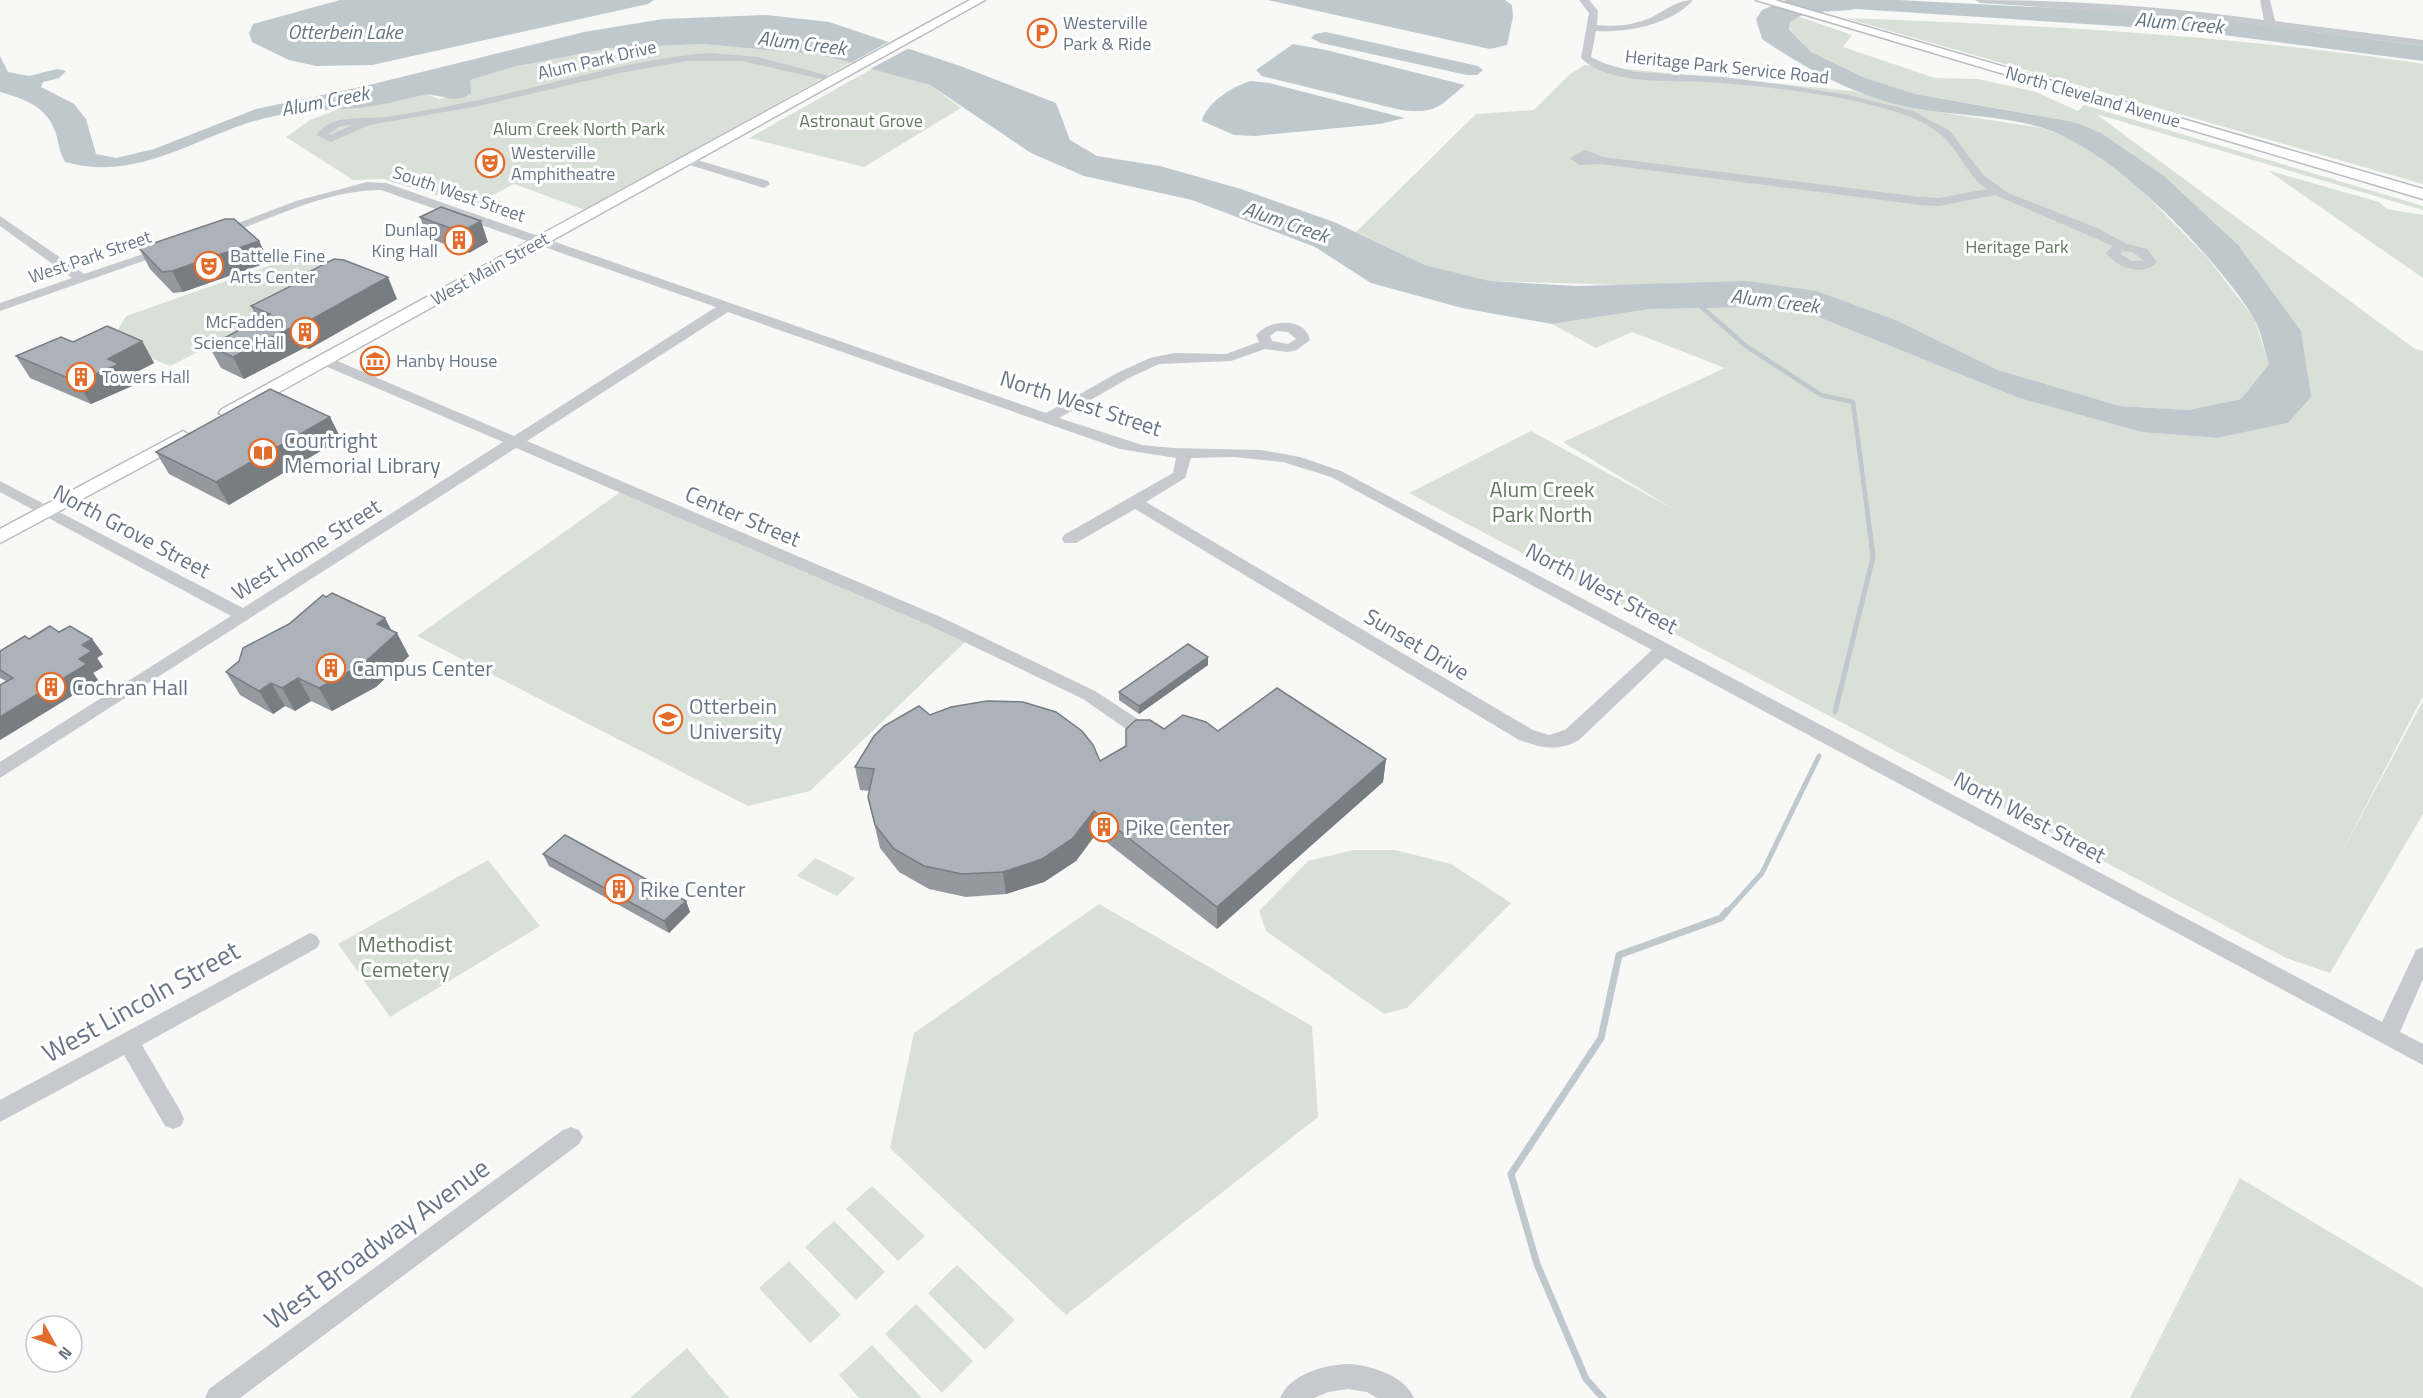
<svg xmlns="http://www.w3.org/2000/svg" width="2423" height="1398" viewBox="0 0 2423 1398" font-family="'Titillium Web',sans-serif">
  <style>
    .green { fill: #d9e0d7 }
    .water { fill: #bfc8cd }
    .pier { fill: #f8f9f6 }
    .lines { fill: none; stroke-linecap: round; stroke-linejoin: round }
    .stream-far2 { stroke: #bfc8cd; stroke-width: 4.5 }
    .stream-far1 { stroke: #bfc8cd; stroke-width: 5 }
    .stream { stroke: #bfc8cd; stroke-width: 7 }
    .major-casing { stroke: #b9bcc1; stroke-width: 3 }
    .minor { fill: #c6c9cd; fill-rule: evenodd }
    .major { fill: #fff; fill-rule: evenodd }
    .wall { fill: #9499a0 }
    .shaded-wall { fill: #787d82 }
    .building { fill: #acb2ba; stroke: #787d82; stroke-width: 1.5 }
    .labels { text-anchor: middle; stroke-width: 6; stroke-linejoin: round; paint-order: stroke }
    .far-poi-label { font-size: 18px; fill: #687587; stroke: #fff; text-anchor: start }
    .far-street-label { font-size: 18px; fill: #687587; stroke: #fff }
    .far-park-label { font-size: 18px; fill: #657963; stroke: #fff }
    .far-water-label { font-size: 20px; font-style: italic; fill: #637682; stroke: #fff }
    .street-label { font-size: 22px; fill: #687587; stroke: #fff }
    .poi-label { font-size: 22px; fill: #687587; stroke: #fff; text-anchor: start }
    .park-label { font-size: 22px; fill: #657963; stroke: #fff }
    .near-street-label { font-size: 27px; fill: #687587; stroke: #fff }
  </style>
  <rect width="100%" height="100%" fill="#f8f9f6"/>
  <path class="green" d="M1797,16L1852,35L1843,47L1935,78L1978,79L2036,92L2078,111L2084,105L2423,206V210L2096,114L2415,349L2423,351V696L2338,859L2423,701V814L2330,973L2286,958L1409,493L1531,431L1675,510L1563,442L1725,368L1632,332L1596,348L1552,324L1650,309L1772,307L1816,316L2019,398L2141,432L2217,438L2288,423L2301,331L2075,122L1915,94L1863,77L1811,52L1789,28L1790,21Z
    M1845,18C2037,25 2232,35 2423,64V184Z
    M703,44L822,55L850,63L585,210L514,184L472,206L383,179L353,180L286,137L310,120L387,91L426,94L439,99L471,93L469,80L513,67L610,48Z
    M1585,65L1853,91L1913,108L2042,128L2078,141L2139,188L2206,256L2254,318L2269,364L2241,399L2188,410L2120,406L1998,370L1896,320L1817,291L1490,281L1425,265L1356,232L1476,114L1534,110L1570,74Z
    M875,67L930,85L961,108L864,167L749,138Z
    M2267,170L2379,202L2387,209L2423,215V278Z
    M309,252L357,272L170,366L111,342L126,316Z
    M622,491L967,640L810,791L748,806L417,636Z
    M1353,850H1395L1451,864L1511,903L1407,1008L1384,1014L1266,931L1259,911L1308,861Z
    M815,858L855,878L837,896L797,876Z
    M488,860L540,926L390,1017L338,944Z
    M1099,904L1312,1026L1318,1117L1066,1315L890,1148L914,1033Z
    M2240,1178L2423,1288V1398H2130Z
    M872,1186L925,1236L898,1261L846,1209Z
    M834,1221L885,1272L856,1300L805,1247Z
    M789,1261L841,1315L810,1343L759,1288Z
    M957,1265L1015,1320L985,1350L928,1293Z
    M916,1304L973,1361L942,1393L885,1334Z
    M872,1345L922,1398H859L839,1375Z
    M687,1348L729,1398H630Z"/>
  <path class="water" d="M340,0H654L648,4L372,65L316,66L289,60L252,42L249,33L253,24Z
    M1268,0H1505L1512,5L1513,17L1507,45L1490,49Z
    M1786,0H1898L2113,11L2216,19L2423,46V61L2193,31L1856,9C1833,13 1809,8 1790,22L1789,29L1811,52L1863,77L1915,94L2074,122L2101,133L2164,176L2238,245L2301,331L2311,397L2288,423L2217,438L2141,432L2019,398L1816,316L1772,307L1650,309L1552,324L1462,308L1371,283L1315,247L1192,200L1084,176L1031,153L930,85L822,55L703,44L610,48L513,67L470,80L471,93C455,106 437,92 423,95C401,100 379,106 356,108C329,110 301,110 275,116C203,130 144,184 65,162C59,152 59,142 55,131C46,106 24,99 0,92V56L8,72L29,76L57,69L66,71L59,78L43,82L41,87L74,104L86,119L96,154L116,158L154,149L256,109L365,86L584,32L663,19L767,15L829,22L963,67L1056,103L1070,140L1097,156L1160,166L1241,189L1334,222L1425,265L1490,281L1578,286L1747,281L1817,291L1896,320L1998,370L2120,406L2188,410L2241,399L2269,364C2264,349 2261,330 2253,317C2216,256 2112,149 2043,128C2001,115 1956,116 1913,108C1857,97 1809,71 1762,39L1756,19L1762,10Z
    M1326,32L1478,66L1483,70L1477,75H1467L1321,43L1311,38L1315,34Z
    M1293,44L1326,50L1465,85C1438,107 1437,114 1401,110L1262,76L1256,70Z
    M1251,81L1269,83L1405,118L1380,124L1255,136L1234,135L1202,121C1206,103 1233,86 1251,81Z"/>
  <path class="pier" d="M892,40L911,47L870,69L847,65Z"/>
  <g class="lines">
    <path class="stream-far2" d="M1698,304L1746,346L1821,395L1853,402L1870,532"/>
    <path class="stream-far1" d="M1835,712L1873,557L1870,531
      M1726,913L1762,873L1819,756"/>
    <path class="stream" d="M1603,1398L1586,1379L1537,1264L1511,1174L1601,1038L1619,955L1721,918L1727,911"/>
    <g class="major-casing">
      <path id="major" d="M970,0H985L234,417L228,418L219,413L222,409Z
        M1756,0H1775L2423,189V199Z
        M183,431L192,437L190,441L0,543V529Z"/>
    </g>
    <path class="minor" d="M1579,0H1589L1598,11L1597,25C1617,27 1636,25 1654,16C1668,9 1677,0 1693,0C1671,25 1627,33 1596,31L1591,57L1606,64L1635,72L1723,77L1785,85L1848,95L1913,111L1950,131L1983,175L2008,193L2095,227L2127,244L2147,249L2157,262C2143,277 2117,268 2106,253L2113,246L1995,195L1939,206L1921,205L1601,164L1579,165L1570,158L1585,150L1603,157L1921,197L1939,198L1987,189C1969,177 1963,159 1949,143C1939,131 1923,122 1908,116C1850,95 1783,89 1723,83C1683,79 1612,88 1581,58L1589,13ZM2122,251L2133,252L2144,261H2132L2120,254Z
      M1975,0C2071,0 2169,7 2264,20L2260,0H2270L2275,21L2423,40V46L2205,18L1980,3Z
      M710,53L758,57L840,79L835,82L742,61H687L620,73L479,106L369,125L331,142L316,135C334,111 367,121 393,116C434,109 477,101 518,91C582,76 644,58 710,53ZM352,125L331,135L329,134L340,126Z
      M687,157L768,181L770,184L764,188L683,163V159Z
      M367,182L386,183L1046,413L1119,372L1150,358L1174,353L1226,354L1259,342L1256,335C1268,320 1305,316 1310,340L1297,350L1288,352L1265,349L1231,361L1159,364L1129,378L1059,418L1142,445L1173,448L1261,450L1300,457L1341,471L2382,1022L2416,950L2423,947V979L2400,1032L2423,1044V1065L1665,658L1579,740C1558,752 1541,748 1519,740L1135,509L1076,543H1064L1062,539L1064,535L1173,473L1176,458L1120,449L728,312L527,441L943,618L1095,691L1144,723L1147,728L1144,733H1132L1083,699L931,626L516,448L0,778V762L231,616L0,492V481L243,608L503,442L318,363V357H328L514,436L716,307L381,190C327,190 273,218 222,236L218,237L212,233L296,201ZM1277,331L1288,332L1296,339L1288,344L1272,341L1270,336ZM1234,457L1283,462L1331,477L1652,650L1565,730L1549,735L1533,730L1146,502L1185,478L1191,458Z
      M0,216L84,274L161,248L166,247L172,251L0,311V303L72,278L0,226Z
      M310,933L317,936L320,942L317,948L142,1045L181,1112L184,1119L181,1126L173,1129L165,1126L124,1055L0,1122V1100Z
      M571,1127L579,1130L583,1137L579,1144L240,1398H205L209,1389L563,1130Z
      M1348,1364C1371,1365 1405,1376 1414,1398H1377L1367,1392L1348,1389L1328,1392L1314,1398H1280C1290,1374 1324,1365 1348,1364Z"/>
    <use href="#major" class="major"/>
  </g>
  <path class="wall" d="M441,207L488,242L469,253L428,238L420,217Z
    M259,241L269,262L183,292L173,293L150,269L139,248Z
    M303,275L397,299L309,349L304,348L244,379L221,368L209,346L258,320L251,306L305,279Z
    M142,341L154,363L127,377L132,386L91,404L30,378L16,356Z
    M330,417L341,439L229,505L169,474L156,452Z
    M385,618L391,630L409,656L376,687L332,711L311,701L295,711L285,706L273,714L240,695L226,672L289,624Z
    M59,632L92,639L103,654L97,658L103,667L93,673L98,680L0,740V685L6,681L0,678V651L29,639Z
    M1208,657V665L1139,714L1119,700V692Z
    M930,715L1100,761L1164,729L1218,731L1386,759L1383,782L1217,929L1096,834L1076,861L1044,882L1006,894L966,897L929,889L899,872L880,848L868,797L870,791L860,790L855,767Z
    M543,854L686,901L690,912L669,933L549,866Z"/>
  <path class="shaded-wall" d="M481,221L488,242L469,253L461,232Z
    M259,241L269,262L183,292L172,271Z
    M388,277L397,299L309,349L298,327Z
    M294,326L304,348L244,379L233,357Z
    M142,341L154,363L127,377L132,386L91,404L77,382L108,359Z
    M330,417L341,439L229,505L216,482Z
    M385,618L394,636L397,633L409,656L376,687L332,711L319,688L377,624Z
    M92,639L103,654L97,658L103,667L93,673L98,680L0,740V717L79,659L82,645Z
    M1208,657V665L1139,714V706Z
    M298,678L311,701L295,711L282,688Z
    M271,683L285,706L273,714L259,691Z
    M1386,759L1383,782L1217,929V907Z
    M1094,811L1096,834L1076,861L1044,882L1006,894L1003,872Z
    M686,901L690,912L669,933L664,921Z"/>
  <path class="building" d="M441,207L481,221L461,232L420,217Z
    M225,219H234L259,241L172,271L162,272L139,248Z
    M334,259L344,260L388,277L298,327L294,326L233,357L209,346L270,314L251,306L309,277L303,275Z
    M107,326L142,341L108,359L119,364L77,382L16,356L61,337L73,342Z
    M270,389L330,417L216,482L156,452Z
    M332,593L385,618L377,624L397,633L363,664L319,688L298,678L282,688L271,683L259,691L226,672L239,661L243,648L289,624L323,595L326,597Z
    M50,626L59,632L70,626L92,639L82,645L92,651L79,659L87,664L0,717V685L13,678L0,670V651L25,636L29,639Z
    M1188,644L1208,657L1139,706L1119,692Z
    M1277,688L1386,759L1217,907L1094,811L1073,838L1042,859L1003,872L962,874L924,866L894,849L875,825L868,797L874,769L855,767L874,736L884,726L919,706L930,715L951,707L987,701L1023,702L1056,712L1082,731L1093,745L1100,761L1126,746V729L1136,720H1150L1164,729L1183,715L1206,722L1218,731Z
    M565,835L686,901L664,921L543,854Z"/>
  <defs>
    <g id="parking-ring" transform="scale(1.5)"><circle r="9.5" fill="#fff" stroke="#e26c2c" stroke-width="1.5"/><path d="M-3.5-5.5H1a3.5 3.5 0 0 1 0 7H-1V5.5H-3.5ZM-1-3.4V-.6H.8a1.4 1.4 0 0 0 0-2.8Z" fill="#e26c2c"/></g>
    <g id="theatre-ring" transform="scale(1.5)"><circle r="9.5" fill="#fff" stroke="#e26c2c" stroke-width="1.5"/><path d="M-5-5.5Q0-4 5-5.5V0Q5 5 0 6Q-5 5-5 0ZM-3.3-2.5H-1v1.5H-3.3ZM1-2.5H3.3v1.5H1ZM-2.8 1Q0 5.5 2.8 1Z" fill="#e26c2c"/></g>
    <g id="building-ring" transform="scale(1.5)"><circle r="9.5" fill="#fff" stroke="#e26c2c" stroke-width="1.5"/><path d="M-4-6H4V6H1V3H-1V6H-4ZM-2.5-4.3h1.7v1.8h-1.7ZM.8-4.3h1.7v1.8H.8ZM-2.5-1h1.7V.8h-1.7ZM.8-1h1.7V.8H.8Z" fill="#e26c2c"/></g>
    <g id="museum-ring" transform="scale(1.5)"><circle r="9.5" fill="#fff" stroke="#e26c2c" stroke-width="1.5"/><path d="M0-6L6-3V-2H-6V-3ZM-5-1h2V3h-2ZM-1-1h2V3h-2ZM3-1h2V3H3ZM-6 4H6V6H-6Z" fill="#e26c2c"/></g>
    <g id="library-ring" transform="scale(1.5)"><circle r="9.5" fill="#fff" stroke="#e26c2c" stroke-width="1.5"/><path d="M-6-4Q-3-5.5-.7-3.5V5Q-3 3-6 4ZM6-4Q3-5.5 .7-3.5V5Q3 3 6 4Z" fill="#e26c2c"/></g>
    <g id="university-ring" transform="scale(1.5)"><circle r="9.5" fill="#fff" stroke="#e26c2c" stroke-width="1.5"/><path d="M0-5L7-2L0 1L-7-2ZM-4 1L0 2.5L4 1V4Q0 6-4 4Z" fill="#e26c2c"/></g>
  </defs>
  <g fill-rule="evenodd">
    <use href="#parking-ring" x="1042" y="33"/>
    <use href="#theatre-ring" x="490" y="163"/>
    <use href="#building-ring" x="459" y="240"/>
    <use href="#theatre-ring" x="209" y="266"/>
    <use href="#building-ring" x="305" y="332"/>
    <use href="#museum-ring" x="375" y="361"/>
    <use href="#building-ring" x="81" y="377"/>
    <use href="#library-ring" x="263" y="453"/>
    <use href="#building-ring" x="331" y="668"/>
    <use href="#building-ring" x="51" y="687"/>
    <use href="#university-ring" x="668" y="719"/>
    <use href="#building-ring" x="1104" y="827"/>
    <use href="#building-ring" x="619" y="889"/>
  </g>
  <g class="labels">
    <g class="far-poi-label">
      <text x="1063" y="29">Westerville<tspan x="1063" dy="21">Park &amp; Ride</tspan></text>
      <text x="511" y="159">Westerville<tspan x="511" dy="21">Amphitheatre</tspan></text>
      <text x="438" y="236" text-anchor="end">Dunlap<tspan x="438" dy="21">King Hall</tspan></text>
      <text x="230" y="262">Battelle Fine<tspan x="230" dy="21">Arts Center</tspan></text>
      <text x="284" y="328" text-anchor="end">McFadden<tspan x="284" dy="21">Science Hall</tspan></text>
      <text x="396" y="367">Hanby House</text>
      <text x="102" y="383">Towers Hall</text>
    </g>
    <g class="far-street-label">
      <text transform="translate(597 60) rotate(-13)" y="6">Alum Park Drive</text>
      <text transform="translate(1727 67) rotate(6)" y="6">Heritage Park Service Road</text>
      <text transform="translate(2093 97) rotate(16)" y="6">North Cleveland Avenue</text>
      <text transform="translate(459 194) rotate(19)" y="6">South West Street</text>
      <text transform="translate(90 257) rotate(-19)" y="6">West Park Street</text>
      <text transform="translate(490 269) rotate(-29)" y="6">West Main Street</text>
    </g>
    <g class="far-park-label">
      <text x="861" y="127">Astronaut Grove</text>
      <text x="579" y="135">Alum Creek North Park</text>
      <text x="2017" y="253">Heritage Park</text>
    </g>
    <g class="far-water-label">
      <text transform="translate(2179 23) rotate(5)" y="7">Alum Creek</text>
      <text x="345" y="39">Otterbein Lake</text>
      <text transform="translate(802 43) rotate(7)" y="7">Alum Creek</text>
      <text transform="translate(325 101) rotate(-11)" y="7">Alum Creek</text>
      <text transform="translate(1286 222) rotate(19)" y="7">Alum Creek</text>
      <text transform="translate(1775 301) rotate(7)" y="7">Alum Creek</text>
    </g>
    <g class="street-label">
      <text transform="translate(1081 403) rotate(18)" y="8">North West Street</text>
      <text transform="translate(743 516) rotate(23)" y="8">Center Street</text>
      <text transform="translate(132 531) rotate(28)" y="8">North Grove Street</text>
      <text transform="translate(306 549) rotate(-32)" y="8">West Home Street</text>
      <text transform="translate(1602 588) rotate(28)" y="8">North West Street</text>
      <text transform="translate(1417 644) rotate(31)" y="8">Sunset Drive</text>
      <text transform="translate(2030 817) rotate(28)" y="8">North West Street</text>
    </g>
    <g class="poi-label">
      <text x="284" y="448">Courtright<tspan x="284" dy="25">Memorial Library</tspan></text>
      <text x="352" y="676">Campus Center</text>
      <text x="72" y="695">Cochran Hall</text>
      <text x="689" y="714">Otterbein<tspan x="689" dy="25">University</tspan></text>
      <text x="1125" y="835">Pike Center</text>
      <text x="640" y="897">Rike Center</text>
    </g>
    <g class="park-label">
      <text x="1542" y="497">Alum Creek<tspan x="1542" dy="25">Park North</tspan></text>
      <text x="405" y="952">Methodist<tspan x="405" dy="25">Cemetery</tspan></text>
    </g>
    <g class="near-street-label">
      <text transform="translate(141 1002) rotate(-29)" y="9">West Lincoln Street</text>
      <text transform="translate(377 1244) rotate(-36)" y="9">West Broadway Avenue</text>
    </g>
  </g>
  <g transform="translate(54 1344) rotate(130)"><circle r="28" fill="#ffffff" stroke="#c3c8cf" stroke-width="1.5"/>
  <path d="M0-4.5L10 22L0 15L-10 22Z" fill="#e26c2c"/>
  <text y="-9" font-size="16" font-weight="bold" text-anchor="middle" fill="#687587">N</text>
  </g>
</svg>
